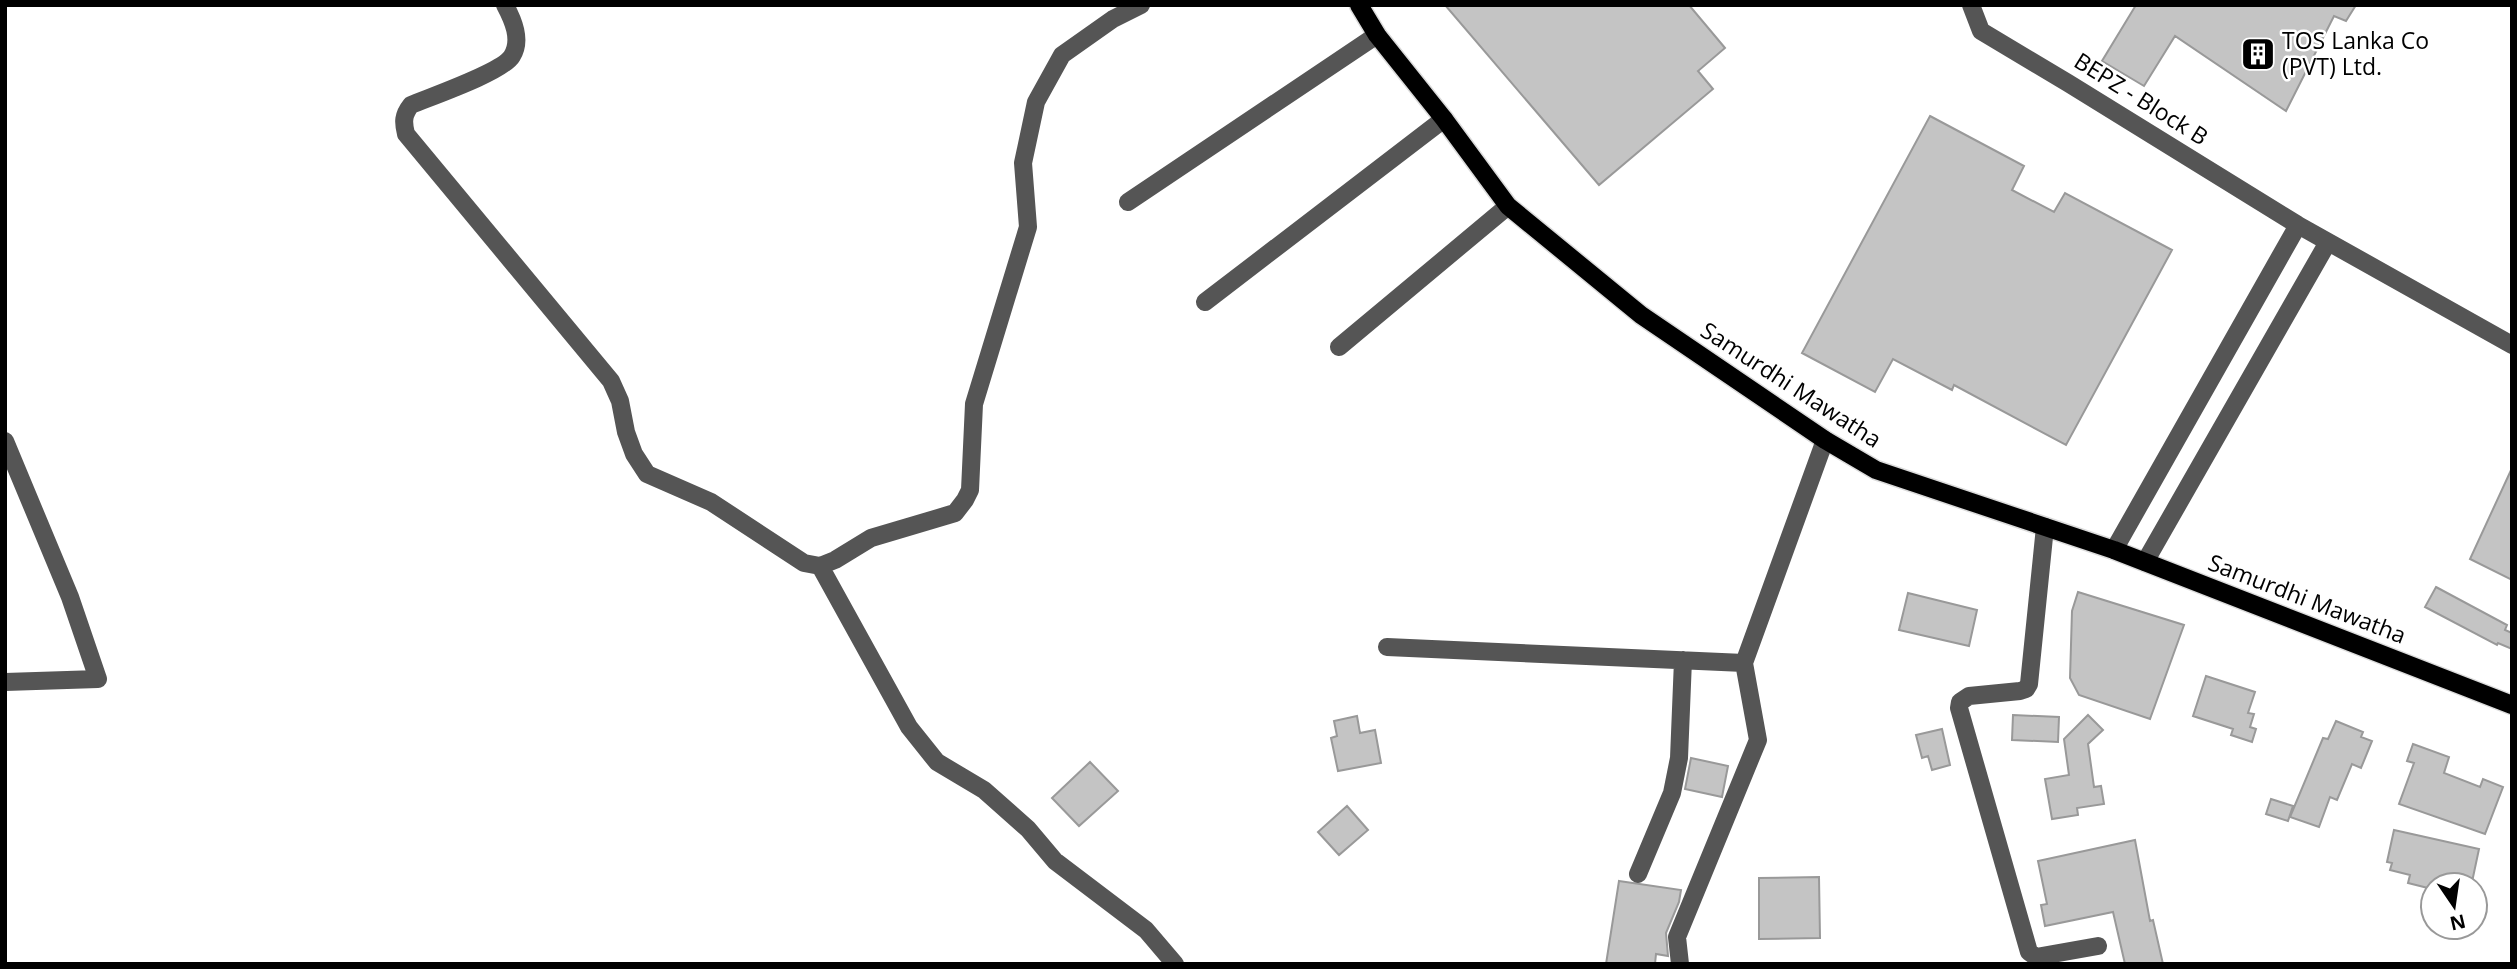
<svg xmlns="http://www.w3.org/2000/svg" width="2517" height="969" viewBox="0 0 2517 969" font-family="'Open Sans',sans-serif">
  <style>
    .building { fill: #c4c4c4; stroke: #999; stroke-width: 2 }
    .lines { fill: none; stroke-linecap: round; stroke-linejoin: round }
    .major-casing { stroke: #dbdbdb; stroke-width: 21 }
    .minor { stroke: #555; stroke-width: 18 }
    .major { stroke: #000; stroke-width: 18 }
    .labels { text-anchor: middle; stroke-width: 5; stroke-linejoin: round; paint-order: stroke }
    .poi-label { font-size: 23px; fill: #000; stroke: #fff; text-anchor: start }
    .street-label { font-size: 23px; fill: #000; stroke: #fff }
  </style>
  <rect width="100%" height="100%" fill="#fff"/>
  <path class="building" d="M1445,5H1689L1725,48L1698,71L1713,89L1599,185Z
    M2136,5H2356L2346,21L2334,16L2286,111L2175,36L2144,86L2102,61Z
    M1930,116L2024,166L2012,190L2054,212L2065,193L2172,250L2066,445L1954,385L1952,390L1893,359L1875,392L1802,353Z
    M2512,468V580L2470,559Z
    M2436,587L2507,625L2505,630L2512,633V649L2498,643L2497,645L2425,607Z
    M2078,592L2184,625L2150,719L2079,695L2070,678L2072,611Z
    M1908,593L1977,610L1969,646L1899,630Z
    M2206,676L2255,692L2248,713L2254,714L2250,727L2256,729L2252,742L2231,735L2233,729L2193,716Z
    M2013,715L2059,717L2058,742L2012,740Z
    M2088,715L2103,730L2088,744L2094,787L2101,786L2104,804L2077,808L2078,815L2052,819L2045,779L2069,775L2064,739Z
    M1357,716L1360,733L1375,730L1381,763L1338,771L1331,738L1337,736L1334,721Z
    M2336,721L2363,732L2361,737L2372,741L2361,768L2352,764L2337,800L2330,797L2319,827L2290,817L2323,738L2328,739Z
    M1942,729L1950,765L1932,770L1928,756L1922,758L1916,735Z
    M2413,744L2449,757L2444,773L2480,787L2483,779L2503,787L2485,834L2399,804L2414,763L2407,761Z
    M1691,758L1728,766L1722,797L1685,789Z
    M1090,762L1118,791L1079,826L1052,798Z
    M2271,799L2293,806L2288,821L2266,814Z
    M1347,806L1368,830L1339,855L1318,832Z
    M2394,830L2479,849L2472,882L2468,881L2467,885H2429L2428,888L2408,883L2410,875L2390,870L2392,863L2387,862Z
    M2135,840L2150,921L2153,920L2163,964H2125L2113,912L2045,926L2041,905L2047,904L2038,861Z
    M1819,877L1820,938L1759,939V878Z
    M1619,881L1681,890L1679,902L1666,933L1668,956L1656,954L1655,964H1606Z"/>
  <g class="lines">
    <g class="major-casing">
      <path id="major" d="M1359,5L1377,35L1444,119L1508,206L1641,315L1825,440L1876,470L2114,550L2512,705"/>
    </g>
    <path class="minor" d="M505,5C513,20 522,40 512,56C503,72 430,97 411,105C403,115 403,122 406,134L611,381L620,401L626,432L634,454L647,474L711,502L804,563L820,566L835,560L871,538L955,513L965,500L970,490L974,404L1028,227L1023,163L1036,102L1062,55L1113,19L1141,5
      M1971,5L1981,31L2068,83L2298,225L2512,345
      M1128,202L1377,35
      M1205,302L1444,119
      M1339,347L1508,206
      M5,441L70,597L98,679L5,682
      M2045,527L2029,684L2026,689L2020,691L1969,696L1960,702L1959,708L2029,952L2036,957L2098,946
      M2114,550L2298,225
      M2145,562L2328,242
      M820,566L909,727L937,762L984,790L1028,829L1055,861L1146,930L1175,964
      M1387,647L1744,663
      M1638,874L1672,793L1679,758L1683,660
      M1680,964L1677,937L1758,740L1744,663L1825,440"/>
    <use href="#major" class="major"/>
  </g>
  <defs>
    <g id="building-square" transform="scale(1.75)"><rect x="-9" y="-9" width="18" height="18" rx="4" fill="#000" stroke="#fff"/><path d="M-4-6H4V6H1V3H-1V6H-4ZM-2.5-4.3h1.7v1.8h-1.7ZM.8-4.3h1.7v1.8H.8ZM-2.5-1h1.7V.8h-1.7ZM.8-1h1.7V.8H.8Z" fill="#fff"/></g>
  </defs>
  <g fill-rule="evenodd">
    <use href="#building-square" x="2258" y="54"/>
  </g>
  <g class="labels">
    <g class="poi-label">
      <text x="2282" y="49">TOS Lanka Co<tspan x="2282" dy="26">(PVT) Ltd.</tspan></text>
    </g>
    <g class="street-label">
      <text transform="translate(2141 99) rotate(32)" y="8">BEPZ - Block B</text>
      <text transform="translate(1791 385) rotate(33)" y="8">Samurdhi Mawatha</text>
      <text transform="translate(2307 599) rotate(21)" y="8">Samurdhi Mawatha</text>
    </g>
  </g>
  <rect width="2517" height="969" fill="none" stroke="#000000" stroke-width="14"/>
  <g transform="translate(2454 906) rotate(167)"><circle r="33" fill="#ffffff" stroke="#999999" stroke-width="2"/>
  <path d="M0-5L12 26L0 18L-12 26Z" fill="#000000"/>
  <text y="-10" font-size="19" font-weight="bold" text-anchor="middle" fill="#000000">N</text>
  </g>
</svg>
